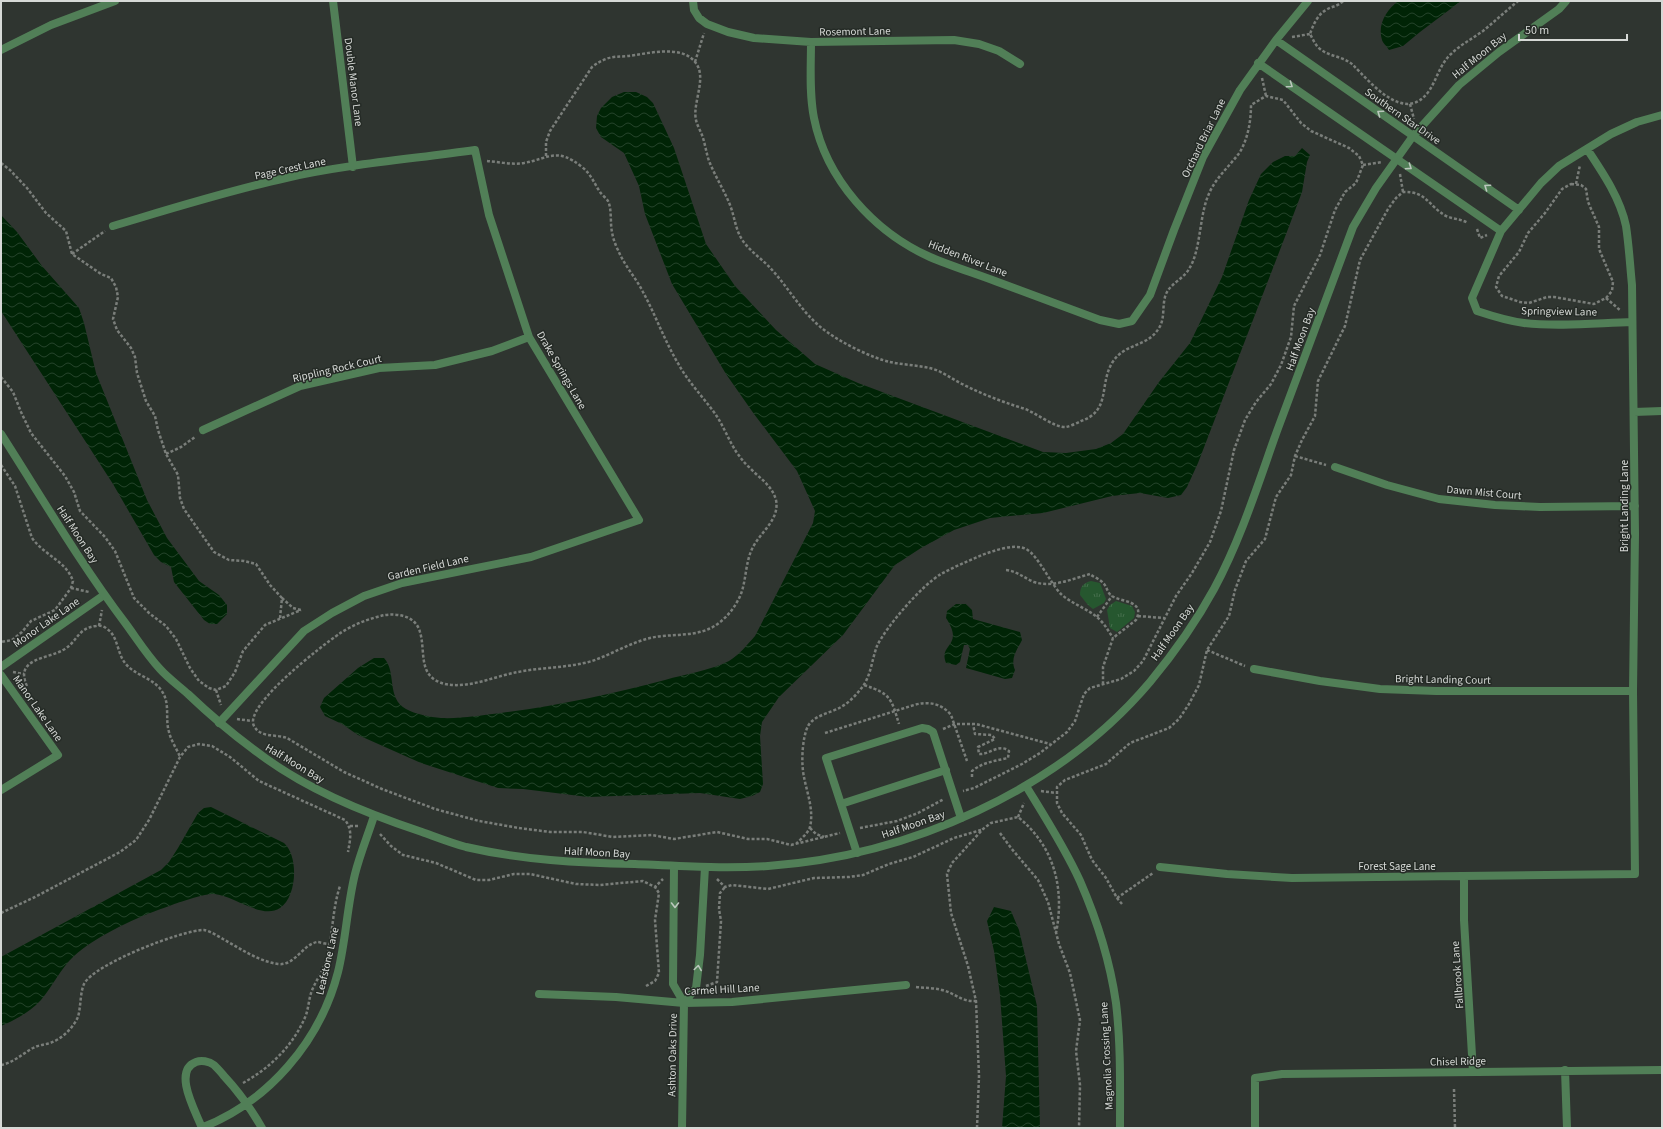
<svg xmlns="http://www.w3.org/2000/svg" width="1663" height="1129" viewBox="0 0 1663 1129" font-family="'Source Sans 3',sans-serif">
  <style>
    .grass { fill: url(#grass-tufts) }
    .water { fill: url(#water-waves) }
    .lines { fill: none; stroke-linecap: round; stroke-linejoin: round }
    .path { stroke: #7a7e7a; stroke-width: 2.5; stroke-dasharray: 3 2; stroke-linecap: butt }
    .service { stroke: #517f57; stroke-width: 8 }
    .minor { stroke: #517f57; stroke-width: 8 }
    .tertiary { stroke: #517f57; stroke-width: 8 }
    .oneway { stroke: #bbc7bd }
    .labels { text-anchor: middle; stroke-width: 3; stroke-linejoin: round; paint-order: stroke }
    .street-label { font-size: 11px; fill: #d6d9d6; stroke: #252b26 }
  </style>
  <defs>
    <pattern id="grass-tufts" width="24" height="20" patternUnits="userSpaceOnUse"><rect width="24" height="20" fill="#26572f"/><path d="M3 7l-1-3M5 7V3M7 7l1-3M15 17l-1-3M17 17v-4M19 17l1-3" fill="none" stroke="#456f4c"/></pattern>
    <pattern id="water-waves" width="16" height="10" patternUnits="userSpaceOnUse"><rect width="16" height="10" fill="#002406"/><path d="M0 5q4-4 8 0t8 0" fill="none" stroke="#24432a"/></pattern>
  </defs>
  <rect width="100%" height="100%" fill="#2f3530"/>
  <path class="grass" d="M1091,581L1100,583L1106,599L1104,603L1093,609L1088,605L1080,595C1080,587 1083,583 1091,581Z
    M1116,601L1132,606L1135,612L1134,618L1117,632L1110,628L1107,610L1110,605Z"/>
  <path class="water" d="M1398,1H1461L1420,32L1403,46L1389,50C1387,47 1383,43 1382,40C1377,24 1387,10 1398,1Z
    M624,92H636L647,97L653,103L674,148L706,244L735,286L776,330L815,364L858,383L1043,452L1066,453L1096,449L1111,443L1123,434L1159,382L1190,343L1222,277L1249,200L1261,174L1273,162L1285,156H1295L1302,148L1310,155L1307,162L1302,192L1288,229L1198,463L1187,487L1181,495L1168,498L1140,493L1112,496L1043,513L990,518L954,530L921,548L895,565L843,635L779,697L762,722L760,736L763,784L760,792L752,796L740,799L700,793L588,797L523,789L498,788L421,763L358,735L342,724L325,716L320,707L324,698L358,668L374,658H384C397,672 386,698 406,709C415,714 430,717 441,718C460,719 482,715 501,713C557,706 611,694 665,680C685,674 709,671 729,661C739,655 747,645 755,636L813,523L815,511L797,471L754,414L726,374L672,284L645,214L639,186L624,153L601,137L596,128L597,116L601,108L612,97Z
    M1,215L17,232L42,266L79,308L84,323L96,373L147,500L167,538L199,581L219,595L227,605V614L217,624H210L204,620L174,582L171,567L161,562L154,555L113,484L1,311Z
    M956,604H966L972,610L973,619L1020,632L1022,640C1017,650 1010,658 1015,670L1012,678L1005,679L966,668L970,649L968,645H964L960,662L956,665L946,663C938,643 965,647 946,618L947,611Z
    M211,807L284,843C299,856 297,897 280,908C262,920 233,895 214,894C200,894 172,905 158,910C131,920 95,937 74,956C60,969 53,986 41,1000C30,1012 15,1020 1,1026V957L161,870L169,862L178,848L198,813L204,808Z
    M994,907L1011,911L1019,930L1037,1006L1040,1128H1002L1006,1076L1000,995L994,951L987,921Z"/>
  <g class="lines">
    <path class="path" d="M1343,1C1337,7 1332,6 1326,10C1318,14 1313,25 1310,34C1313,39 1315,45 1320,49C1330,57 1343,56 1353,65C1371,83 1405,125 1429,91C1437,79 1440,64 1451,54C1460,45 1472,39 1483,31C1495,21 1506,11 1518,1
      M1292,37L1310,34
      M695,62L704,33
      M1262,78L1266,96
      M1410,104L1414,119
      M546,156V142L550,131L592,67C597,63 601,61 606,59C613,56 620,57 628,56C646,54 681,44 695,62C708,77 692,103 696,120C697,125 700,130 702,135C705,143 706,152 709,161C715,176 724,190 730,205C734,215 735,226 740,236C747,250 763,259 773,271C791,291 804,316 827,332C842,343 872,358 890,362C904,365 919,365 933,369C943,372 952,379 962,384C982,394 1000,401 1022,408C1034,411 1054,428 1066,427C1071,426 1077,423 1081,421C1111,411 1099,385 1112,363C1125,342 1147,348 1159,328C1166,317 1161,303 1167,292C1172,283 1184,278 1189,269C1201,250 1199,218 1208,196C1215,178 1229,167 1240,152C1248,138 1251,121 1251,105L1266,96L1283,100L1301,123L1311,131L1349,148L1359,156L1363,165L1356,183L1345,192L1335,210L1320,255L1294,306L1291,337L1281,365L1271,384L1256,402L1245,420L1234,450L1221,511L1210,542L1192,573L1176,596L1143,661L1134,671L1121,679L1090,688L1084,694L1075,721L1067,732L1040,753L1022,764L974,788L963,791
      M487,161C499,162 512,165 524,163C550,158 557,147 582,167C591,174 594,183 600,192C602,195 606,198 608,201C612,209 610,223 612,232C613,238 615,244 618,250C624,265 636,278 643,292C656,316 665,342 679,365C689,383 704,398 716,415C724,427 729,441 737,453C741,458 744,463 749,467C759,478 772,485 776,500C780,520 760,532 752,549C744,566 747,586 737,602C732,611 725,619 716,625C697,638 671,633 650,638C630,643 612,654 592,661C568,668 543,667 518,672C495,676 469,689 445,684C417,677 426,652 420,632C416,617 400,613 385,615C370,618 352,625 339,634C323,645 243,706 254,726C260,738 276,734 287,738L344,772L382,789L435,809L479,821L519,828L550,832H583L613,837L652,835L674,839L717,832L748,839H767L791,845L840,833
      M1,163L10,170L27,188L46,213L66,231L72,254L101,274L111,278L116,287L118,297L113,319L117,330L131,348L135,357L137,373L146,401L155,416L158,430L166,454L178,475L180,498L184,509L214,552L229,560L244,561L256,564L270,585L282,598
      M1363,165L1382,162
      M1400,174L1403,192
      M1571,184L1581,185L1586,189L1588,202L1599,227V249L1613,282L1612,291L1606,298L1594,304L1554,297H1547L1529,303L1520,302L1502,296L1496,287L1499,276L1519,252L1528,233L1545,213L1562,189Z
      M1576,184L1580,165
      M1477,229L1480,238L1487,235
      M72,254L105,231
      M1606,298L1621,311
      M1,377L13,392L21,412L31,433L65,476L74,492L80,511L105,537L115,551L134,598L149,613L166,626L176,639L190,668L199,681L209,688L216,690L226,686L235,672L243,651L265,625L301,610
      M166,454L181,447L195,437
      M1295,456L1326,465
      M1,465L15,486L32,538C44,555 66,561 73,581L71,588L55,610L31,621L22,632L12,640L1,642
      M1006,570C1017,571 1024,578 1034,582C1052,588 1072,579 1090,574C1093,577 1100,579 1103,583C1107,586 1107,593 1112,596C1120,602 1146,600 1136,620L1113,638L1103,667V683
      M71,588L89,592
      M1138,616L1164,618
      M1097,617L1112,596
      M280,618L282,598L293,608L301,610
      M99,626L102,610
      M1207,650L1245,666
      M13,672L24,674
      M864,685C891,694 891,698 899,724
      M27,686C14,658 48,659 63,650C78,642 77,628 96,626C100,625 104,626 107,629C118,636 117,653 125,663C135,676 155,678 163,693C170,705 165,719 169,732C171,741 177,749 180,757
      M216,690L221,705
      M237,719L252,721
      M943,729L955,724H976L1050,744
      M825,733L914,705C928,701 941,703 951,715L967,761
      M972,777V771C983,762 995,761 1008,758L1009,751C999,743 989,755 979,754L978,747L995,739L992,735L975,734L973,724
      M1041,791L1056,793
      M1018,817L1024,803
      M350,826H359
      M810,828L816,834L824,837
      M860,828L897,821L918,813L944,799
      M1000,833L1011,848L1038,880L1048,902L1059,944L1070,973L1080,1020L1076,1051L1080,1085L1079,1128
      M380,834L391,846L403,855L436,863L476,880H489L514,874H530L576,884L600,885L643,881L655,887L663,879
      M796,844C801,839 808,833 810,827C814,810 807,793 804,777C801,764 802,738 808,726C814,715 831,713 841,707C850,702 857,694 863,686C871,675 872,659 877,646C886,627 922,585 941,574C954,567 968,561 982,555C993,551 1014,543 1026,549C1038,555 1050,583 1061,594C1073,605 1090,609 1101,621C1106,626 1109,632 1113,638
      M717,879L725,887L732,885L768,889L814,878L849,877L863,875L889,864L913,857L954,838L981,830
      M1117,898L1153,873
      M1122,904L1117,898L1106,878L1092,860L1081,835L1062,813L1057,803V787L1065,780L1106,764L1130,743L1169,728L1179,719L1189,704L1199,685L1207,650L1229,616L1235,590L1246,561L1265,539L1276,497L1291,475L1295,456L1302,440L1315,416L1318,381L1345,326L1360,260L1388,209L1396,198L1403,192C1427,191 1428,206 1446,216C1453,219 1461,219 1468,223
      M1,913L35,897L120,852L136,840L149,820L180,757L188,747L199,744L212,746L230,757L259,781L345,820C353,830 350,840 348,852
      M646,986L655,981L659,973L655,920L659,893L655,887
      M706,986L717,982L721,921L719,909L720,893L725,887
      M916,987C925,988 934,988 942,990C955,993 961,1002 976,1001
      M1,1065C13,1063 22,1054 33,1048C38,1045 44,1045 50,1043C62,1039 73,1028 78,1017C81,1006 80,993 84,984C94,964 182,930 204,930C210,931 218,936 223,939C241,949 258,961 278,964C295,966 302,945 317,942C320,942 325,944 329,944
      M243,1083C270,1068 294,1045 306,1015C309,1006 309,996 313,988C317,979 323,971 326,961C333,936 332,910 340,886
      M1454,1089L1455,1128
      M977,1128L979,1076L976,1001L968,966L951,913L947,874L952,863L983,829L991,823L1018,817C1054,846 1065,888 1056,933"/>
    <path class="service" d="M841,804L946,770
      M857,853L826,758L922,728L928,729L933,732L961,818"/>
    <path class="minor" d="M333,1L353,167
      M693,1L694,10L699,18L707,24L728,32L754,38L811,42L954,40L979,44L999,51L1020,64
      M1276,40L1519,210
      M811,42C811,67 809,93 814,118C826,179 874,232 930,257C951,266 974,273 995,281C1030,294 1065,307 1100,320L1119,324L1132,321L1150,295L1174,230L1203,157L1240,90L1276,40L1308,1
      M1,50L51,25L115,1
      M1258,63L1501,231
      M113,226C170,209 227,191 286,178C348,164 412,159 475,150L489,215L529,337L639,520L531,557L402,583L364,596L332,613L304,631L219,723
      M1632,322C1597,323 1559,327 1524,323C1508,321 1492,316 1477,311L1472,298L1501,231L1541,183L1559,166L1611,134L1637,122L1662,115
      M1634,412L1662,411
      M203,430L300,386L379,368L435,365L492,351L529,337
      M1335,467L1387,485L1439,499L1495,505L1540,507L1635,506
      M1,667L104,595
      M1254,669L1320,681L1380,689L1436,691H1633
      M1,675L58,755L1,790
      M674,866L673,984L684,1003L682,1128
      M1160,867L1227,874L1292,878L1635,874L1633,691L1635,534L1632,285C1630,265 1629,246 1626,226C1620,198 1603,173 1587,149
      M1464,877V920L1473,1072
      M539,994L616,997L684,1003L732,1002L906,985
      M684,1003L696,988L700,955L705,867
      M1565,1070L1567,1128
      M201,1128C268,1102 320,1042 338,972C346,940 347,906 355,874C360,854 368,835 374,816
      M202,1128C196,1112 172,1071 196,1062C201,1060 209,1061 214,1065C217,1068 221,1072 224,1076C239,1092 251,1109 262,1128
      M1255,1128V1078L1282,1074L1662,1070"/>
    <path class="tertiary" d="M1,434C42,498 80,563 126,624C137,639 147,655 160,669C168,678 179,686 188,694C209,714 230,732 253,749C303,788 362,812 422,832C436,837 451,843 466,847C522,860 579,863 635,864C679,866 724,869 768,866C908,856 1058,791 1150,682C1174,653 1196,622 1214,589C1241,539 1258,484 1277,431C1303,363 1328,295 1353,227L1376,188L1413,136L1459,85L1499,52L1559,9L1566,1
      M1026,786C1045,817 1065,848 1080,881C1097,920 1110,961 1116,1003C1121,1045 1120,1087 1120,1128"/>
  </g>
  <defs><path id="oneway-chevron" d="M-2-3.5L2.5 0L-2 3.5" fill="none" stroke-width="1.6" stroke-linecap="round" stroke-linejoin="round"/></defs>
  <g class="oneway">
    <use href="#oneway-chevron" transform="translate(1290 85) rotate(35)"/>
    <use href="#oneway-chevron" transform="translate(1380 113) rotate(-145)"/>
    <use href="#oneway-chevron" transform="translate(1409 167) rotate(34)"/>
    <use href="#oneway-chevron" transform="translate(1487 187) rotate(-145)"/>
    <use href="#oneway-chevron" transform="translate(675 905) rotate(90)"/>
    <use href="#oneway-chevron" transform="translate(698 968) rotate(-82)"/>
  </g>
  <g class="labels">
    <g class="street-label">
      <text transform="translate(855 31) rotate(-1)" y="4">Rosemont Lane</text>
      <text transform="translate(1479 55) rotate(-39)" y="4">Half Moon Bay</text>
      <text transform="translate(354 82) rotate(83)" y="4">Double Manor Lane</text>
      <text transform="translate(1403 116) rotate(35)" y="4">Southern Star Drive</text>
      <text transform="translate(1203 138) rotate(-64)" y="4">Orchard Briar Lane</text>
      <text transform="translate(290 168) rotate(-12)" y="4">Page Crest Lane</text>
      <text transform="translate(968 258) rotate(21)" y="4">Hidden River Lane</text>
      <text transform="translate(1559 311) rotate(1)" y="4">Springview Lane</text>
      <text transform="translate(1300 339) rotate(-70)" y="4">Half Moon Bay</text>
      <text transform="translate(337 368) rotate(-13)" y="4">Rippling Rock Court</text>
      <text transform="translate(562 370) rotate(60)" y="4">Drake Springs Lane</text>
      <text transform="translate(1484 492) rotate(5)" y="4">Dawn Mist Court</text>
      <text transform="translate(1624 506) rotate(-90)" y="4">Bright Landing Lane</text>
      <text transform="translate(78 534) rotate(57)" y="4">Half Moon Bay</text>
      <text transform="translate(428 567) rotate(-13)" y="4">Garden Field Lane</text>
      <text transform="translate(46 622) rotate(-35)" y="4">Monor Lake Lane</text>
      <text transform="translate(1172 632) rotate(-55)" y="4">Half Moon Bay</text>
      <text transform="translate(1443 679) rotate(1)" y="4">Bright Landing Court</text>
      <text transform="translate(38 708) rotate(55)" y="4">Manor Lake Lane</text>
      <text transform="translate(295 763) rotate(31)" y="4">Half Moon Bay</text>
      <text transform="translate(913 824) rotate(-19)" y="4">Half Moon Bay</text>
      <text transform="translate(597 852) rotate(3)" y="4">Half Moon Bay</text>
      <text x="1397" y="870">Forest Sage Lane</text>
      <text transform="translate(327 961) rotate(-77)" y="4">Leafstone Lane</text>
      <text transform="translate(1457 975) rotate(-94)" y="4">Fallbrook Lane</text>
      <text transform="translate(722 989) rotate(-3)" y="4">Carmel Hill Lane</text>
      <text transform="translate(672 1055) rotate(-89)" y="4">Ashton Oaks Drive</text>
      <text transform="translate(1106 1056) rotate(-93)" y="4">Magnolia Crossing Lane</text>
      <text transform="translate(1458 1061) rotate(-1)" y="4">Chisel Ridge</text>
    </g>
  </g>
  <rect width="1663" height="1129" fill="none" stroke="#d6d9d6" stroke-width="4"/>
  <path d="M1519 34v6h108v-6" fill="none" stroke="#d6d9d6" stroke-width="2"/>
  <text x="1525" y="34" font-size="12" fill="#d6d9d6" stroke="#252b26" stroke-width="3" paint-order="stroke">50 m</text>
</svg>
